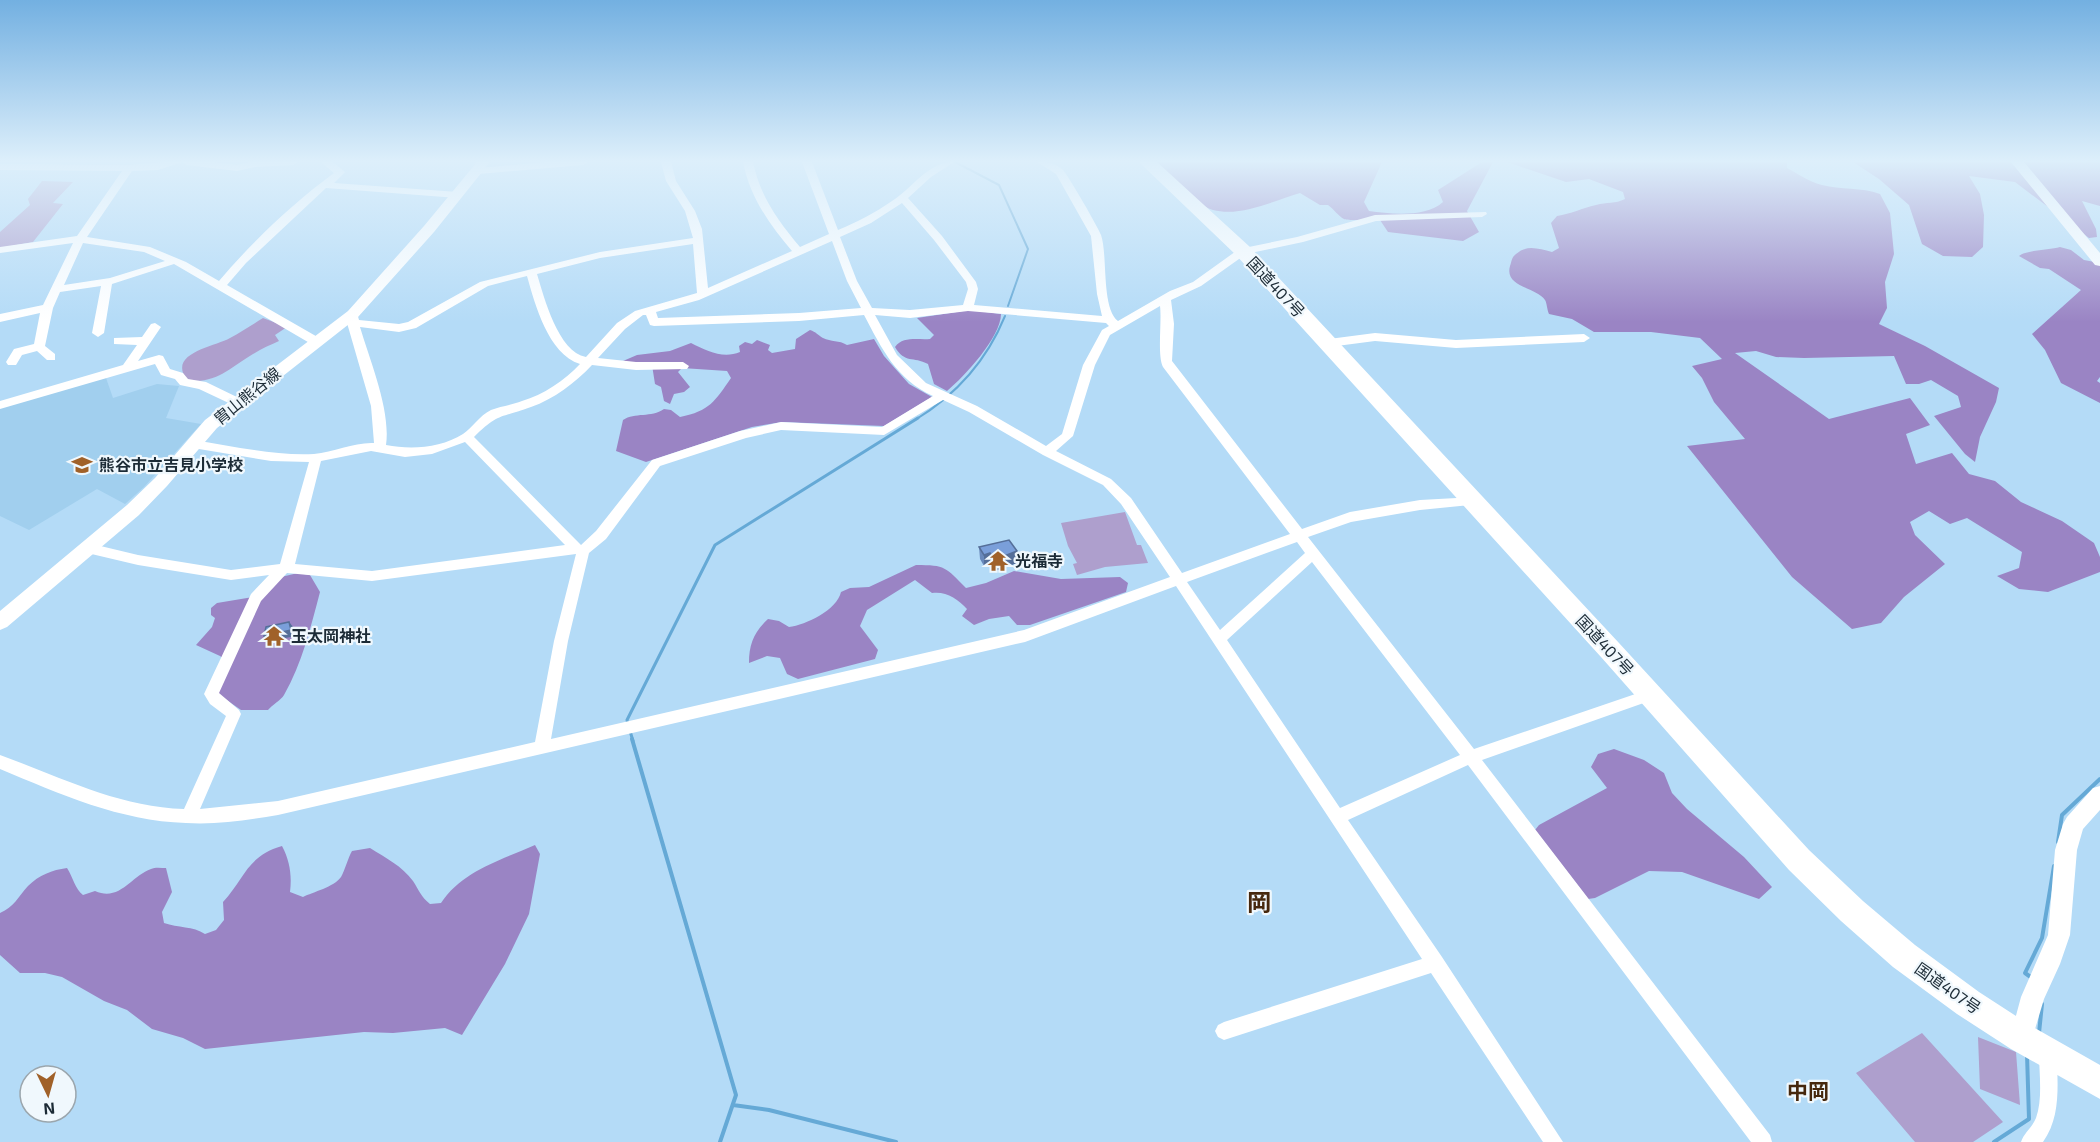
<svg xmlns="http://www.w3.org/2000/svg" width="2100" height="1142" viewBox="0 0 2100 1142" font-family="'Exo 2','Noto Sans JP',sans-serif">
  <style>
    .built { fill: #a1cfee }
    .green { fill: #ae9fcd }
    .forest { fill: #9a84c4 }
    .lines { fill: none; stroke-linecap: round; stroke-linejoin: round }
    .stream-far2 { stroke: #65a9d6; stroke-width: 2 }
    .stream-far1 { stroke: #65a9d6; stroke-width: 3 }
    .stream { stroke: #65a9d6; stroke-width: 4 }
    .street { fill: #fff; fill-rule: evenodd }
    .secondary { fill: #fff; fill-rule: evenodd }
    .highway { fill: #fff; fill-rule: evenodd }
    .wall { fill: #6989bb }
    .shaded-wall { fill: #556f99 }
    .building { fill: #7a9fda; stroke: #556f99; stroke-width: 1.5 }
    .labels { text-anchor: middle; stroke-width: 4.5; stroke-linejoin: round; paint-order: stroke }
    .street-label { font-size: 16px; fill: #1c2b36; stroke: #f0f8fd }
    .poi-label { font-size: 16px; font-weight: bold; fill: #1c2b36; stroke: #f0f8fd; text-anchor: start }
    .near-neighbourhood-label { font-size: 21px; font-weight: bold; fill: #46280d; stroke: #f0f8fd }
    .near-quarter-label { font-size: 24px; font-weight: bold; fill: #46280d; stroke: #f0f8fd }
  </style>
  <rect width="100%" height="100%" fill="#b4dbf7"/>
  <path class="built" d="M105,375L113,398L157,384L179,386L166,418L201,424L144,487L125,504L97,489L29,530L0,516V408Z"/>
  <path class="green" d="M42,181L73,182L53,203L63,204L33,242L0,248V232L30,205L28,199Z
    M263,318L287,327L275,335L279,341C270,345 261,349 253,354C231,367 215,385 187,380C167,353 214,347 230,338C241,332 252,325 263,318Z
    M1125,512L1137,545H1141L1148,563L1105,567L1077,575L1073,564L1077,563L1068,546L1061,523Z
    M1922,1033L2003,1122L1973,1142H1915L1856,1073Z
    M1978,1037L2016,1052L2020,1105L1980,1089Z"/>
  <path class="forest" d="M1155,162H1382L1364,202L1369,211C1391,214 1425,218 1443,202L1438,190L1482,162H1493L1467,211L1479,232L1463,241L1388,232L1380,220C1372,219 1347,221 1344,219C1338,216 1334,209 1328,205H1320L1300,193C1273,201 1241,217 1213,210C1195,205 1169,175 1155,162Z
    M1507,162H1787V168C1798,174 1810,182 1822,185C1841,190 1861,187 1880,194L1890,213L1894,254L1885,282L1887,308L1879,324L1925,346L1999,388L1996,402L1980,437L1975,462L1965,454L1934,416L1961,407L1958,396L1931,380L1919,384H1906L1894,356L1804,358L1776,357L1756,351L1735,353L1829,419L1910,398L1930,425L1906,434L1916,464L1952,453L1969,474L1995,481L2021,502L2062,521L2094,543L2100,557V572L2048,592L2019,589L1997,576L2019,568L2022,552L1967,518L1950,524L1929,511L1910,522L1915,535L1945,564L1904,597L1881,623L1852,629L1792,577L1687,446L1745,439L1714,402L1702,378L1692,366L1722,359L1700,338L1651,332H1594L1572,319L1549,314C1547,310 1547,303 1545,300C1536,287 1504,287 1510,266C1512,261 1511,258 1516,254C1527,244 1539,249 1552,252L1559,248L1551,223L1557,216C1571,214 1582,208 1596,205C1607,202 1615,204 1625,199L1623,192L1589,179L1566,182Z
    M1853,162H2100V206L2082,201L2096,229L2097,237L2089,238L2015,182L1969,176L1980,194L1984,215L1983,247L1972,257L1943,256L1922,244L1909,205L1879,179Z
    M2060,247L2071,250L2084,260L2100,263V377L2097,381L2100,383V403L2061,383L2045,350L2032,334L2081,290L2049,269L2040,268L2019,256C2026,250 2049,250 2060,247Z
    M970,310L1001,314C1001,337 964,377 947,391L934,384L928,364C913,356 905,364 895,347C903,336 917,340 930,339L934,335L917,318Z
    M810,330C816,332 818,335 823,338C831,342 839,340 847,345L874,339L884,356L909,384L932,397L884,426L782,422L752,427L646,462L616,451L623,420C635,412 651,418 664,409L671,410L680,417C710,411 715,401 731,378L727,371L682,368L678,372L690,387L684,392L674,394L670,404L664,401L661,387L655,384L652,365L623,361L637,355L670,351L691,343C707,351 723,359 740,352L739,346L745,342L752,344L757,340L770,345L768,350L772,353L795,349L796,339Z
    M916,565C946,565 945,567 966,588L986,583L1014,571L1061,579L1120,577L1128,583L1126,592L1030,625H1017L1009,616L989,619L974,625L962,616L967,609C958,599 946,591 932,593L915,580L867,610L860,626L878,650L875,659L798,679L787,674L780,658L767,656L749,663C749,644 754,632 768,619L779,621L789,627C806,625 837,610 841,592L850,588L869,587Z
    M298,573L310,575L320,592C311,626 302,664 284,695C281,700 272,705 268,710H241L218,694L229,663L220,656L196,645L212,627L215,618L211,615V608L217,603L265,595L281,577Z
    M1614,749L1644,760L1664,773L1672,793L1687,809L1744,857L1772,887L1759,899L1682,872L1649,871L1595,898L1588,899L1535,830L1539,825L1607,788L1591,767L1598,754Z
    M535,845L540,854L529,914L505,964L462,1035L445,1028L393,1033L364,1032L205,1049L183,1038L152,1029L127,1010L104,1001L62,977L45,973H20L0,955V913C14,907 18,897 28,886C39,875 52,870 67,868C73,877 75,889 83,895L95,891C120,902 131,876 151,869C155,867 161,868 166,868L172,892L162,912L164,923C178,928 193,926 205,934L216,930L224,920L223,902C245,878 247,856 282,846C290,861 292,876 290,892L303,897C313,892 334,887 341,877C345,870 348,858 352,851L370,848C386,858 402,866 413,881C419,890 421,897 430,904L441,903C462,871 501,860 535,845Z"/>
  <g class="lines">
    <path class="stream-far2" d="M955,162L999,185L1028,249L1008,306
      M915,420C956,395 987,360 1005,316"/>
    <path class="stream-far1" d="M628,725L627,720L715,545L918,418
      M630,731L633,741"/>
    <path class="stream" d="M632,739L736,1095L720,1142
      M2058,842L2062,815L2100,779
      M2032,978L2025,973L2042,938L2054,866
      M2039,1033L2042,1004
      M733,1105L769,1110L896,1142
      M1994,1142L2029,1119L2027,1054"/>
    <path class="street" d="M165,162H212L237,165L250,162H298L293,165L255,167L237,171L186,165L182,162L158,170L132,171L87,237L150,247L186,262L219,281C253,241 292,204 334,173L321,162H333L345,172L334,183L458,192L463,195L458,198L326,188L246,263L227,285L321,339V345H313L174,264L112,284L104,333L98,337L92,333L101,286L60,292L53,308L45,346L55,354V360H47L37,351L22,355L16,365H8L6,362L14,349L34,344L40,313L0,322V314L43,305L73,243L0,253V247L77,236L122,171L0,170V164L129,165ZM83,243L144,252L165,261L110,278L64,285Z
      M547,162H588L583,165L478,174L473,171L478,168Z
      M661,162H671L676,181L695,211L702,229L708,288L792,251C769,224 750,197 743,162H753C760,196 778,221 800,247L829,234L802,162H812L838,230C857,222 875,213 892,201C913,188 927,162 954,162L931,177L908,198L942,236L976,282L978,289L974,305L1102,316L1097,294L1091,236L1056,174L1037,162C1047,162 1056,163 1063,170C1068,175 1098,227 1101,235C1108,255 1101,308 1118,321L1170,291L1193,282L1239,249L1297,237L1375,215L1486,212L1487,214L1482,217L1376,221L1303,242L1246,254L1201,286L1171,300L1174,324L1172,361L1302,529L1350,512L1420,500L1475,497L1476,500L1470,505L1420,510L1351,522L1308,537L1474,749L1650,689L1655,691L1657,695L1655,699L1482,760L1770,1135L1772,1142H1751L1468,765L1348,820L1442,957L1563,1142H1543L1431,973L1224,1040L1218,1037L1215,1031L1218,1025L1224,1022L1422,959L1176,586L1025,642L278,815C248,820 216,825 186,823C120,821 60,794 0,769V755C61,777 118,807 184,809L226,716L210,704L204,694L251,594L269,575L231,580L138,565L83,552L81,548L83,544L88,543L138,555L231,570L280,564L309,462L271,461L193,448L187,444L189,441L193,440C233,446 274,456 314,454C334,452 355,442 374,443L371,406L347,323L349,313H357L359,320L399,324L408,322L480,282L600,252L693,238L685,211L666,181ZM902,203L934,240L966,282L968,289L963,305L910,310L872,308L857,281L840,237L871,223ZM832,241L847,281L861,308L799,313L658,318L656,312L699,300ZM693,244L697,293L635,311L617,323L586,357C558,352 544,297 537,274L600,258ZM527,276C535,304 548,354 580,364C565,380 543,395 522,401C512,405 501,406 491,410C479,416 473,427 463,434C441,448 411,450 386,445C391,410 370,361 360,327L399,332L416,328L488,286ZM1160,306C1162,322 1157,355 1163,367L1290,534L1182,573L1131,498L1111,479L1056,451L1073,436L1095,365L1110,335ZM968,311L1106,323L1109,326L1102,330L1083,365L1062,434L1046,446L977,406L926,383L897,355L875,315L910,318ZM643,315H646L650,325L654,326L799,321L864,315C882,349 896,379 933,396L882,427L781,422L740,431L652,460L596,531L581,545L474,437C498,413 501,418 531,407C554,399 575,383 592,365L636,370L687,369L689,366L683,362H636L598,358L625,329ZM943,400L969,412L1043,455L1103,485L1121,504L1170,577L1024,630L551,739L568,641L589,553L606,539L660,466L746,438L781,430L884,435ZM465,442L565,545L372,571L295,564L321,461L371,451L405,457L432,454ZM1297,542L1305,553L1220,630L1187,582ZM576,554L554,641L535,742L278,801L200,809L241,714L239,710L219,693L261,601L287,573L372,581ZM1312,562L1460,755L1340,808L1227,640Z
      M155,323L161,327L138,361L159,355L163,356L170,369L183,373L188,379L206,382L241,399L243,402L241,405H233L199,389L180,385L175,379L161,375L155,364L0,409V401L123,365L137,345L114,344V338L142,337L151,324Z
      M1375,333L1456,340L1584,334L1590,338L1584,342L1456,348L1375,341L1329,347L1323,343L1329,339Z
      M2048,1043L2054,1046L2057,1052C2057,1083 2062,1115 2043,1142H2021C2024,1133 2032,1128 2036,1118C2043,1098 2039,1073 2039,1052L2042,1046Z"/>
    <path class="secondary" d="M477,162H490L434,232L358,317L217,428L167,486L139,515L7,627L0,630V611L127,505L155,478L205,420L348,311L424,226Z
      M2011,162H2024L2100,253V266L2095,265Z
      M2100,786V810L2083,829L2077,850L2070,935L2060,964L2044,999L2030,1046L2022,1050L2014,1046L2010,1038L2021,997L2048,935L2055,850L2063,824L2067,817L2093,788Z"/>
    <path class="highway" d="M1139,162H1157L1250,247L1619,643L1809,850L1863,901L1915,945L1979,992L2033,1027L2100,1065V1099L2011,1049L1957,1014L1893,967L1841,921L1789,870L1601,657L1236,255Z"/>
  </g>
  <path class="wall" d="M979,547L1017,551V563L995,571L990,564L984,566L980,559Z"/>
  <path class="shaded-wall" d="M1017,551V563L995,571L994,560Z
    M990,553V564L984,566V555Z
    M289,622L294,628L296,636L269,641L264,636Z"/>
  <path class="building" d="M1009,540L1017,551L994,560L990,553L984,555L979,547Z
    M289,622L291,630L264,636L266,627Z"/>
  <linearGradient id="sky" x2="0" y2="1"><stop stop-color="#73b0e1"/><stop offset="0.5" stop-color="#ddeffb"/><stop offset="1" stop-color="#ddeffb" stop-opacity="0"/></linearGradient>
  <rect width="2100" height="322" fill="url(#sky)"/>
  <defs>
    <g id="school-bare" transform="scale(1.62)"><path d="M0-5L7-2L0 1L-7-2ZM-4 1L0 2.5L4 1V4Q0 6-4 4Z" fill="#a06129" stroke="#f0f8fd" stroke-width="2.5" paint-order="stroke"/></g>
    <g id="temple-bare" transform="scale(1.62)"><path d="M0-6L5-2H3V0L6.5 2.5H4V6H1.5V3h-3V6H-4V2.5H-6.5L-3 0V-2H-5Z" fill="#a06129" stroke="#f0f8fd" stroke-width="2.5" paint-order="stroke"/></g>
  </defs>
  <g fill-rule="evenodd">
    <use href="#school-bare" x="82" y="465"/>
    <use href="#temple-bare" x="998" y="561"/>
    <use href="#temple-bare" x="274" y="636"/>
  </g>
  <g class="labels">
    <g class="street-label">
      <text transform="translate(1276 287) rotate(47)" y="6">国道407号</text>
      <text transform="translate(247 396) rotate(-39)" y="6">胄山熊谷線</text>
      <text transform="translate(1605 645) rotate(47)" y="6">国道407号</text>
      <text transform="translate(1948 988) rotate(35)" y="6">国道407号</text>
    </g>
    <g class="poi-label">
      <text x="99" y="471">熊谷市立吉見小学校</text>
      <text x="1015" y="567">光福寺</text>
      <text x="291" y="642">玉太岡神社</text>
    </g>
    <g class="near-neighbourhood-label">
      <text x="1808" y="1099">中岡</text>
    </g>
    <g class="near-quarter-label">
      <text x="1259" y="911">岡</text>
    </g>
  </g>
  <g transform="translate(48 1094) rotate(175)"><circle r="28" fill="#f0f8fd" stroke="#9ba6ad" stroke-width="1.5"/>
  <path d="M0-4.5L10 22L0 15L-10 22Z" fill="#a06129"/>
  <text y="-9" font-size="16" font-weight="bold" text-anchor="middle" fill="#1c2b36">N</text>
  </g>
</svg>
